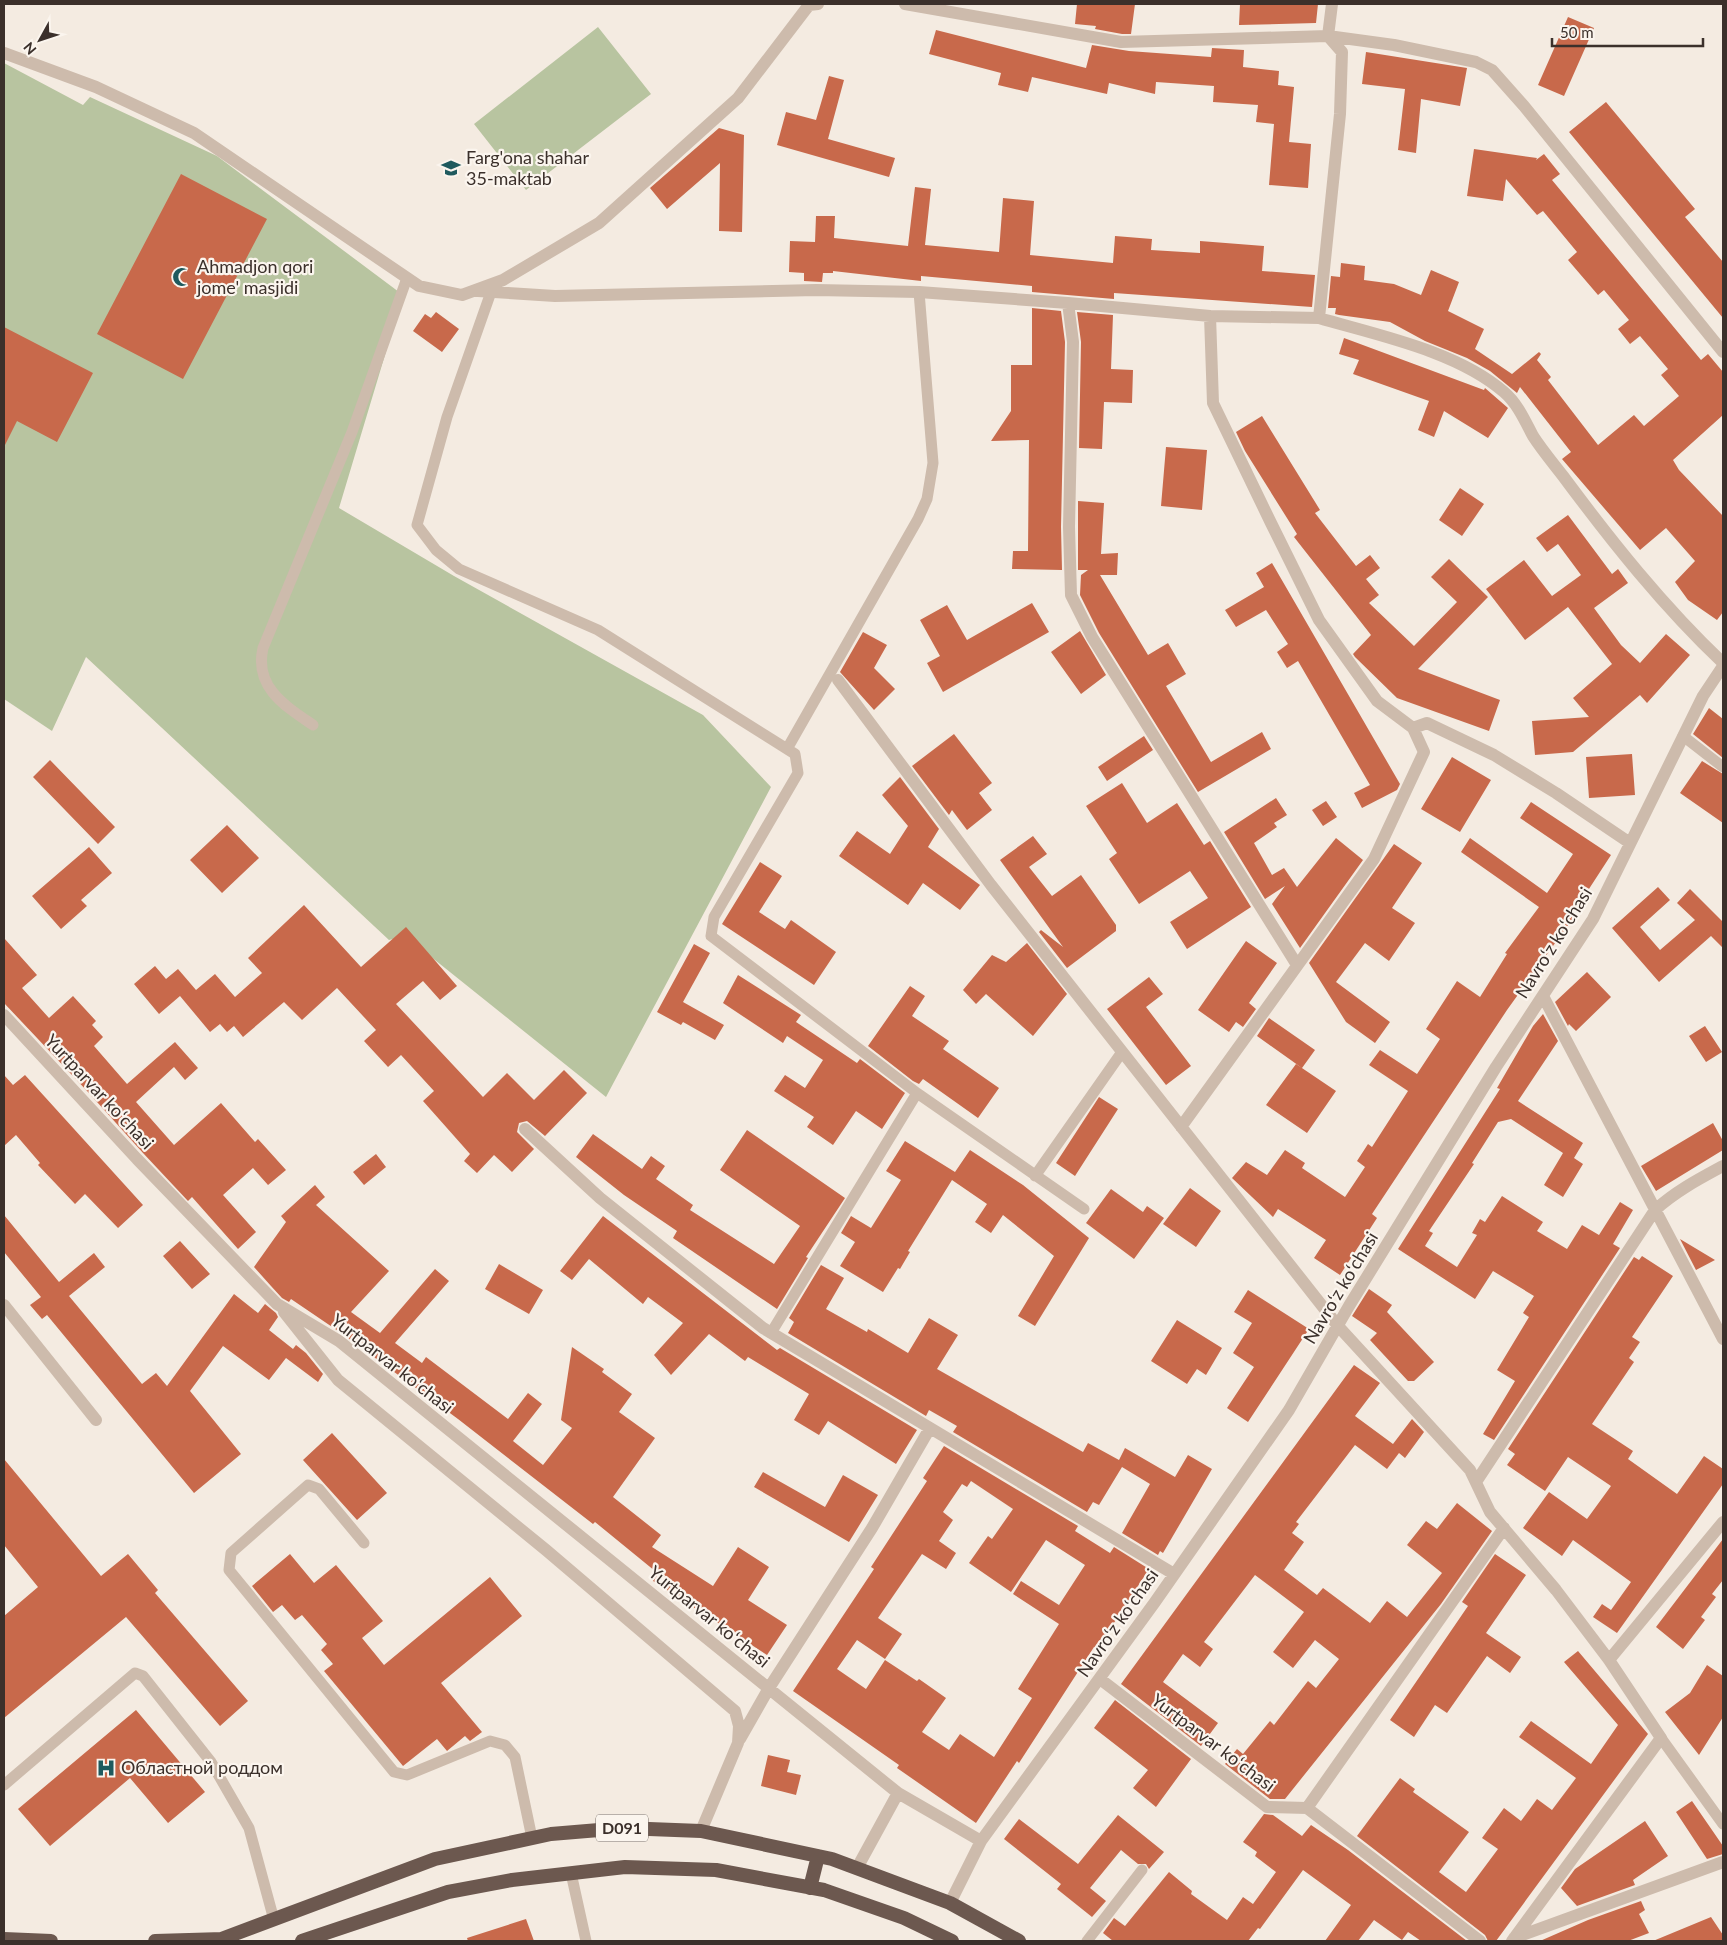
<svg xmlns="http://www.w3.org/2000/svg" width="1727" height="1945" viewBox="0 0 1727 1945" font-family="Lato,sans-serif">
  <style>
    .green { fill: #b8c4a0 }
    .building { fill: #c8694b; fill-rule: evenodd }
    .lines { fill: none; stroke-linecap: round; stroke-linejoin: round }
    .service { stroke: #cdbbac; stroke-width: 11 }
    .minor { stroke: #cdbbac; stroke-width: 12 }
    .trunk { stroke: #6c584f; stroke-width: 14 }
    .labels { text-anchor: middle; stroke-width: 4.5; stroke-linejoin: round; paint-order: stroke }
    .shield { fill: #fbf5ee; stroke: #756b66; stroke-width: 1 }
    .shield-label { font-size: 16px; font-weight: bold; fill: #3b302b }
    .poi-label { font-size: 18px; fill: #3b302b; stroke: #fbf5ee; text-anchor: start }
    .street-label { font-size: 18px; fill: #3b302b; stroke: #fbf5ee }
  </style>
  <rect width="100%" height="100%" fill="#f4ebe1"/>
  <path class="green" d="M598,27L651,94L526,190L474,124Z
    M4,63L83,105L90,97L217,156L403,295L339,508L454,576L703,715L771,787L606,1097L405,936L389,940L86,657L52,731L4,699V432L45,371L4,333Z"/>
  <path class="building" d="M1077,4H1135L1131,34H1122L1095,29L1096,26L1075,24Z
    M1240,4H1318L1316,23L1239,25Z
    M1568,17L1594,28L1564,96L1538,85Z
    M936,30L1086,68L1092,45L1129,51L1211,57L1212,48L1244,50L1243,67L1279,71L1278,85L1294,87L1289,142L1311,144L1308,188L1269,185L1274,124L1256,122L1258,105L1213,102L1214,86L1156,82L1155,94L1109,83L1107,94L1032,77L1028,92L998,85L1001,73L929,54Z
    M1366,52L1467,68L1460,106L1421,99L1416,153L1398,150L1405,89L1362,84Z
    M829,76L844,80L828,139L895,158L889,177L777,145L786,112L816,120Z
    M1606,102L1695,209L1685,217L1723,262V318L1569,132Z
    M719,128L744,135L742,232L719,231L720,163L667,209L650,188Z
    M1474,149L1537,158L1536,160L1544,154L1560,174L1552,180L1701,360L1708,354L1723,372V415L1673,460L1679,470L1723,516V612L1717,620L1688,600L1675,582L1695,561L1666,528L1640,550L1562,459L1571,452L1520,387L1517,393L1490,371L1467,358L1425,341L1390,322L1339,315L1335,314L1336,308H1328L1331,276L1340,277L1341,263L1365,266L1364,280L1394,284L1421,295L1431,270L1459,282L1448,311L1484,329L1475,349L1512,374L1539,352L1541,354L1537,360L1551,377L1548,380L1598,445L1634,415L1644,426L1679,396L1661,375L1668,369L1640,336L1630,344L1618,329L1629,320L1604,290L1598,295L1568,260L1577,252L1543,211L1537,215L1506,179L1503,201L1467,196Z
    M181,174L267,219L183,379L97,334Z
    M915,187L931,189L925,245L999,252L1003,198L1034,201L1030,255L1113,263L1115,236L1152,239L1151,250L1200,253V241L1264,246L1262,271L1315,275L1312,307L1114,293V299L1032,292V286L921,276V281L833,271V273H823L822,282L804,281V273L789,272L790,241L815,242L816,216H835L834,238L908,246Z
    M1032,308L1061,311L1065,342L1061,527L1062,570L1012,569L1013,551H1028L1029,440L991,441L1011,411V365H1032Z
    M436,312L459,329L442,352L413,331L425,314L431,318Z
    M1077,312L1113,315L1111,369L1133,370L1132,403L1104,402L1102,449L1079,448L1081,342Z
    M4,327L93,373L57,442L17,421L4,447Z
    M1344,338L1484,390L1485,388L1508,408L1488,438L1444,411L1434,437L1418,430L1429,401L1353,374L1359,360L1339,354Z
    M1262,416L1320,510L1315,513L1356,566L1370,555L1380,568L1366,579L1379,595L1369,603L1414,646L1457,602L1431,577L1449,559L1488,597L1418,669L1500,700L1489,731L1397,698L1355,657L1353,654L1371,635L1294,537L1297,534L1245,451L1236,432Z
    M1166,447L1207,450L1202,510L1161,506Z
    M1460,488L1484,504L1462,536L1439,520Z
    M1078,501L1104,503L1101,554L1118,553L1117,575H1100L1148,655L1168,643L1186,674L1166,686L1211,762L1262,732L1271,749L1198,792L1099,633L1080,595L1081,575L1088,570H1078Z
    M1568,515L1612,574L1618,569L1628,583L1594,608L1621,645L1640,663L1666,634L1690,655L1647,703L1640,695L1573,752L1535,755L1532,721L1589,717L1573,698L1612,664L1568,607L1525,640L1486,589L1524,560L1552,596L1581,575L1558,544L1547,552L1536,538Z
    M1272,563L1400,784L1397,790L1362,808L1354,793L1370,785L1298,661L1287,668L1277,652L1288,644L1266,610L1236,627L1225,610L1264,587L1256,573Z
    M1032,603L1049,632L943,692L927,663L940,656L920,620L947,605L967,640Z
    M1080,631L1106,675L1081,694L1051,652Z
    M863,632L887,645L874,668L895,689L874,710L840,672Z
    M1709,708L1723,719V758L1693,734Z
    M954,734L992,783L979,793L992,810L967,830L952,810L949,815L912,766Z
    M1144,736L1153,750L1107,781L1098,767Z
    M1632,754L1635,795L1589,798L1586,757Z
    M1452,757L1491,780L1460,832L1421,809Z
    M50,760L115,827L98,844L33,777Z
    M1702,761L1723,774V823L1680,793Z
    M900,777L939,829L928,847L980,885L960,910L923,883L908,905L839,856L857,831L890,854L908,826L882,795Z
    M1122,783L1147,823L1177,803L1204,845L1210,841L1251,907L1187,949L1170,922L1208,898L1190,871L1139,904L1109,859L1117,853L1086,806Z
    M1276,798L1287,815L1274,823L1277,827L1254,843L1272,875L1284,868L1297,887L1336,838L1363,860L1300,948L1272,904L1285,886L1265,899L1224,832Z
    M1326,801L1337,817L1323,826L1312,810Z
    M1531,802L1611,855L1574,912L1576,914L1507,1010L1372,1214L1377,1218L1340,1275L1314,1258L1326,1240L1278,1209L1273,1217L1232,1178L1246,1162L1267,1175L1285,1150L1305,1163L1302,1168L1345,1197L1365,1167L1357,1161L1368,1144L1372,1147L1408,1091L1369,1065L1380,1050L1417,1074L1440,1039L1426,1029L1457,981L1480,997L1507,954L1505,953L1539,907L1461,852L1470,838L1547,893L1573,854L1520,818Z
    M227,825L259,858L222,893L190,860Z
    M1033,836L1047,854L1029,867L1052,896L1081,875L1116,925V931L1067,968L1039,932L1041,930L1063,947L1000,860Z
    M1394,844L1422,863L1392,908L1415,923L1389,961L1365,943L1336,982L1390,1022L1375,1043L1346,1022L1309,963Z
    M89,847L112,873L81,900L87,906L61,929L32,896Z
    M760,862L782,876L759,912L785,929L791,920L836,952L814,985L722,924Z
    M1658,887L1670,900L1640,927L1660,950L1695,920L1677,903L1690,889L1723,922V948L1711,936L1659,982L1612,928Z
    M304,905L361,967L406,927L457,986L440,1000L423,981L396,1004L483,1097L507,1073L534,1100L564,1070L587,1093L545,1136L527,1121L519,1123L517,1132L534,1149L512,1172L494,1155L477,1173L464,1161L470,1154L423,1101L434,1091L401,1055L388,1067L364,1041L376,1030L337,988L302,1020L284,1002L243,1037L234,1026L227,1032L220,1024L210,1032L180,996L159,1014L134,984L155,966L166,979L178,969L196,990L215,974L235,997L262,973L248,958Z
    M4,938L37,975L22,988L49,1018L73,996L96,1021L92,1025L103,1037L94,1046L127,1084L175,1042L198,1068L185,1080L174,1067L136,1102L174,1145L221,1103L255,1142L258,1139L286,1170L268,1185L253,1168L223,1195L256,1232L238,1249L192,1197L188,1201L143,1153L88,1092L4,1003Z
    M1246,941L1277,963L1249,1003L1256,1009L1243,1027L1236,1022L1229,1032L1198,1010Z
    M1027,943L1067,994L1033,1036L986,994L976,1004L963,990L992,955L1006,962Z
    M694,944L710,953L683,1002L724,1025L715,1040L683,1022L681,1025L657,1012Z
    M1587,972L1611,997L1576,1031L1569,1024L1568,1026L1555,1002Z
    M738,975L801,1015L796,1022L857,1063L860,1059L905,1093L882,1129L856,1111L833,1145L807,1127L814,1117L774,1091L785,1075L805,1088L823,1060L787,1036L783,1043L723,1003Z
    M1149,977L1163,994L1146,1007L1191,1066L1166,1085L1107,1009Z
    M910,986L925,996L912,1016L949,1041L943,1049L999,1088L978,1118L923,1079L919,1084L913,1081L868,1046Z
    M1543,1014L1558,1041L1518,1101L1583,1143L1574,1158L1583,1164L1563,1197L1544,1185L1563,1153L1511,1119L1498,1122L1472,1163L1474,1164L1429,1231L1433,1233L1425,1246L1457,1267L1477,1235L1472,1233L1480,1219L1485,1222L1502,1196L1543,1222L1537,1231L1567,1249L1582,1225L1599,1235L1620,1202L1633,1210L1613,1244L1620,1248L1494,1440L1483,1434L1515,1381L1497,1370L1529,1317L1523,1313L1534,1296L1493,1271L1475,1299L1398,1249L1500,1089L1497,1088L1533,1026Z
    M1269,1018L1315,1050L1302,1068L1257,1036Z
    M1705,1026L1722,1052L1706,1062L1689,1036Z
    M1296,1064L1336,1091L1307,1133L1266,1105Z
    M4,1075L13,1085L25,1075L143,1205L118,1228L85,1194L75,1204L38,1165L40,1163L16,1135L4,1146Z
    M1099,1097L1118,1109L1075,1176L1056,1163Z
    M1713,1123L1723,1141V1150L1656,1191L1641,1166Z
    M747,1130L845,1198L806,1257L808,1258L777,1309L673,1238L677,1231L624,1195L576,1157L593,1134L642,1169L651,1156L665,1166L656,1179L693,1205L690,1210L774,1264L800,1226L720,1170Z
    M905,1141L955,1172L970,1150L1023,1185L1089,1238L1035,1326L1018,1316L1054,1256L1003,1215L991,1233L975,1222L987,1204L952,1180L908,1251L910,1252L900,1269L898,1268L883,1292L840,1266L855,1242L841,1233L851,1216L871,1228L901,1180L886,1171Z
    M376,1154L386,1167L364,1185L353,1172Z
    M315,1185L325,1197L316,1205L389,1271L351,1312L380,1333L435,1269L449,1281L395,1343L422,1363L426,1357L508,1419L528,1393L542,1404L513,1441L543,1465L572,1428L561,1420L572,1347L604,1369L602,1372L632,1394L619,1412L655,1438L613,1497L661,1535L652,1547L713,1586L738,1547L769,1567L748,1600L787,1625L767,1655L650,1579L655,1571L595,1522L593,1524L458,1419L344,1335L291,1299L289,1302L282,1298L271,1286L254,1267L286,1222L281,1216Z
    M1190,1188L1221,1211L1196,1247L1163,1224Z
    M1111,1189L1143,1212L1147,1206L1164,1218L1134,1259L1086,1223Z
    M4,1215L59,1282L94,1253L105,1267L69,1296L142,1384L156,1373L167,1386L234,1294L258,1313L265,1304L276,1313L278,1317L269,1330L293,1349L296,1345L306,1353L323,1374L318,1382L286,1358L269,1380L223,1346L190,1391L241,1454L194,1493L47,1315L42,1319L30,1305L41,1297L4,1252Z
    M603,1216L777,1350L780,1348L917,1430L896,1464L828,1421L819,1435L794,1420L809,1394L748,1357L745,1361L709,1334L671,1375L654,1355L683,1323L648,1297L643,1304L589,1259L572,1280L560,1271Z
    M1680,1239L1715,1260L1696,1270Z
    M180,1241L210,1274L192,1289L163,1256Z
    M1642,1256L1673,1276L1632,1337L1640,1342L1629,1358L1634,1362L1592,1424L1633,1451L1628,1459L1677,1494L1704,1456L1723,1469V1484L1617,1633L1593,1617L1602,1604L1611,1610L1631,1582L1573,1540L1562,1556L1523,1528L1549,1492L1587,1519L1611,1486L1568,1457L1545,1491L1507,1465L1515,1454L1508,1449L1634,1257L1639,1260Z
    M499,1264L543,1290L529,1314L485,1289Z
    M821,1265L844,1278L826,1309L867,1332L868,1329L908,1353L929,1318L958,1335L937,1369L1083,1452L1088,1443L1119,1460L1125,1448L1175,1477L1188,1455L1212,1469L1163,1553L1160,1551L1158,1555L1122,1533L1150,1484L1122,1467L1099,1505L1093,1502L1087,1512L953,1432L957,1426L929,1410L926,1416L788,1333L794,1322L789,1318Z
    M1369,1289L1392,1305L1387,1312L1434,1362L1414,1381H1408L1370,1340L1377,1333L1352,1316Z
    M1248,1290L1309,1329L1248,1422L1227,1408L1254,1367L1233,1353L1252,1323L1234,1312Z
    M1177,1320L1222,1348L1206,1375L1197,1369L1187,1384L1151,1361Z
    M1354,1365L1380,1383L1355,1416L1393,1444L1412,1419L1424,1432L1405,1458L1399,1453L1387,1469L1355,1445L1296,1522L1299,1524L1292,1533L1304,1542L1284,1570L1317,1595L1323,1588L1370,1623L1387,1601L1407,1617L1442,1573L1407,1545L1426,1521L1437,1529L1457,1503L1492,1531L1441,1604L1285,1799H1270L1225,1764L1237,1749L1243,1754L1270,1721L1274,1725L1308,1681L1316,1688L1339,1659L1315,1640L1293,1668L1273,1652L1304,1612L1255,1575L1204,1642L1213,1649L1200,1667L1183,1654L1163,1682L1218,1723L1201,1746L1121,1684Z
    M332,1433L387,1493L357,1520L303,1460Z
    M944,1446L1078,1526L1075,1531L1110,1553L1114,1547L1149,1569L1097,1649L1094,1647L1019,1763L1017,1761L976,1823L897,1768L899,1765L793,1691L874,1569L871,1567L927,1481L923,1478ZM971,1481L1013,1509L992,1539L988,1536L969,1563L1011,1592L1046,1540L1085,1565L1059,1605L1021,1581L1013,1594L1059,1624L1018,1689L1032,1698L994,1757L960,1734L949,1750L922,1732L946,1698L919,1679L917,1681L885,1660L866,1689L837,1669L857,1640L885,1659L902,1634L878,1618L922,1554L946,1569L956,1553L939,1541L953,1520L943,1512L962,1484L967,1487Z
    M4,1459L101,1576L128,1554L158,1590L155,1593L248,1701L220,1726L126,1617L4,1718V1616L38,1587L4,1545Z
    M763,1472L825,1507L843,1475L878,1495L849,1542L754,1487Z
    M1723,1539V1580L1712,1594L1716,1597L1701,1617L1705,1620L1683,1649L1656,1627Z
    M290,1554L314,1583L336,1565L383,1621L362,1638L384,1665L490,1577L522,1616L441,1683L482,1732L470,1741L465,1736L447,1751L437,1739L403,1766L324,1671L333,1664L321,1650L327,1644L302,1615L295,1620L282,1605L273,1612L252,1586Z
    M1495,1554L1526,1575L1486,1633L1521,1657L1510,1673L1487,1656L1447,1713L1435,1705L1414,1737L1390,1720L1468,1606L1462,1602Z
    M1578,1651L1648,1734L1496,1941H1488L1485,1935L1357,1836L1400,1778L1415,1789L1413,1792L1469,1832L1439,1872L1466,1892L1498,1849L1482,1838L1504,1808L1521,1821L1537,1799L1552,1810L1576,1778L1519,1737L1531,1721L1591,1764L1618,1725L1564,1662Z
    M1707,1665L1723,1676V1717L1699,1755L1665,1712L1690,1693Z
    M1115,1700L1191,1759L1156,1807L1133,1788L1148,1770L1094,1728Z
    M136,1710L205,1792L168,1823L130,1778L50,1846L18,1809Z
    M768,1755L790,1760L787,1772L801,1775L796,1795L761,1786Z
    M1692,1801L1723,1846V1854L1707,1859L1676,1812Z
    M1264,1814L1273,1815L1302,1836L1311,1825L1348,1850L1467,1941H1421L1408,1932L1402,1940L1374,1920L1358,1941H1325L1351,1905L1303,1870L1260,1929L1258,1928L1248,1941H1113L1103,1933L1114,1918L1125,1926L1169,1872L1192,1891L1191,1894L1227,1920L1243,1897L1253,1904L1276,1872L1255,1856L1257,1852L1243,1842Z
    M1118,1815L1164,1852L1149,1869L1146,1864H1138L1121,1850L1090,1888L1106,1901L1092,1917L1057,1889L1061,1884L1004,1839L1019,1819L1078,1864Z
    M1645,1821L1668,1856L1633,1880L1635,1885L1577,1906L1561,1888L1575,1869Z
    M1641,1901L1645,1910L1639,1914L1649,1933L1628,1941H1540L1588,1920Z
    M1711,1917L1723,1935V1941H1653Z
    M526,1919L534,1941H468L467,1938Z"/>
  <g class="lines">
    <path class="service" d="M491,292L447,417L417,525L436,550L459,569L598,630L795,754L798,773L714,917L711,936L917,1093L771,1333
      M313,725C285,706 254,687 263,648L352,432L407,278
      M1683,736L1723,767
      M787,749L918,519L927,499L933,463L919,292
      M917,1093L1084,1209
      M1035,1176L1122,1052
      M364,1543L319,1489L308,1485L231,1553L229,1570L394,1772L407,1775L490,1741L505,1745L515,1757L532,1838
      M1661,1738L1723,1824
      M4,1785L135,1673L143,1676L211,1762L249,1828L274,1920
      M571,1873L586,1941
      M1087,1941L1142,1870"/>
    <path class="minor" d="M905,4L1121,42L1328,36L1394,45L1476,62L1492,70L1524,106L1723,352
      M4,53L96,87L194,133L419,286L462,295L503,280L599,223L738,98L809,5L818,4
      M478,291L555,296L816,290L919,292L1068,303
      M1210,316L1068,303L1073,342L1069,527L1071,595L1092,637L1297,965
      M1319,318C1377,335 1457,351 1504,392C1518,404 1525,421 1533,436C1542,450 1553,463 1563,476C1612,542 1663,606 1723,663
      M838,680L991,885L1338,1326L1470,1470L1490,1512L1556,1590L1609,1660L1661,1738L1512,1941
      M1413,728L1427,723L1494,755L1556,793L1630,843
      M1543,996L1723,1339
      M4,1015L137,1159L277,1304L339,1341L898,1793L981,1841
      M1181,1127L1374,859L1424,752L1413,728L1377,701L1319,620L1271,523L1213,403L1210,316L1319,318L1340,114L1342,52L1328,36L1332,4
      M525,1129L600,1198L763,1328L1174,1574
      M4,1305L96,1420
      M284,1312L338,1380L546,1550L735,1711L739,1726L738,1743L701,1831
      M1476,1482L1655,1210C1676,1191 1699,1179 1723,1166
      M1609,1660L1723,1522
      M1100,1679L1267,1807L1307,1808L1480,1941
      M740,1739L769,1688L872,1528L930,1428
      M1307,1808L1504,1528
      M857,1868L898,1793
      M950,1903L981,1841L1155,1602L1289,1410L1349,1306L1496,1067L1593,919L1703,696L1723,666
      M1514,1938L1723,1862"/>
    <path class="trunk" d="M810,1888L818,1856
      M4,1939L51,1941
      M155,1941L223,1939
      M216,1941L435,1859L551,1834L623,1828L701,1831L832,1859L950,1903L1019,1941
      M302,1941L448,1892L512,1880L625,1867L716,1870L824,1890L904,1918L952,1941"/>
  </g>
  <defs>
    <g id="school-bare" transform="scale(1.5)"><path d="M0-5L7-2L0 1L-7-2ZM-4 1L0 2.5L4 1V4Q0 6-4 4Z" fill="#1f5a5e" stroke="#fbf5ee" stroke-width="2.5" paint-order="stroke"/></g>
    <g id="mosque-bare" transform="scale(1.5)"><path d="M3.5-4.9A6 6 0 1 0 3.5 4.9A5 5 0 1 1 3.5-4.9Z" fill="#1f5a5e" stroke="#fbf5ee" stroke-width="2.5" paint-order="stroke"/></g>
    <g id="hospital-bare" transform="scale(1.5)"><path d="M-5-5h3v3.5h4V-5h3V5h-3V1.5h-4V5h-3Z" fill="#1f5a5e" stroke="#fbf5ee" stroke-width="2.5" paint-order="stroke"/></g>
  </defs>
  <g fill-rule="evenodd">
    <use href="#school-bare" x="451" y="168"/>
    <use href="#mosque-bare" x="182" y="277"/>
    <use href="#hospital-bare" x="106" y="1768"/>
  </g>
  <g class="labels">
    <rect class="shield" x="596" y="1814.5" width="52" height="27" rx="4"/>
    <g class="shield-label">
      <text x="622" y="1834">D091</text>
    </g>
    <g class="poi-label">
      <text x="466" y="164">Farg'ona shahar<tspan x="466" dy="21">35-maktab</tspan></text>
      <text x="197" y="273">Ahmadjon qori<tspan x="197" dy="21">jome' masjidi</tspan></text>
      <text x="121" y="1774">Областной роддом</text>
    </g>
    <g class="street-label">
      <text transform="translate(1554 943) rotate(-58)" y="6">Navroʻz koʻchasi</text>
      <text transform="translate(99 1092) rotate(47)" y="6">Yurtparvar koʻchasi</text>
      <text transform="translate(1341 1288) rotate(-59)" y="6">Navroʻz koʻchasi</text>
      <text transform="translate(392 1364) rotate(38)" y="6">Yurtparvar koʻchasi</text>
      <text transform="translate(709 1617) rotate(39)" y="6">Yurtparvar koʻchasi</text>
      <text transform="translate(1118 1623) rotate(-55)" y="6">Navroʻz koʻchasi</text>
      <text transform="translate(1213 1743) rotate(37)" y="6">Yurtparvar koʻchasi</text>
    </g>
  </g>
  <rect width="1727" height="1945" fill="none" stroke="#3b302b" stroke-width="10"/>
  <g transform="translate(40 40) rotate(230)" stroke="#fbf5ee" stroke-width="4" paint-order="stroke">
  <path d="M0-4L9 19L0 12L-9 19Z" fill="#3b302b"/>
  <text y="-8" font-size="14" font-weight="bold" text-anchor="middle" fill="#3b302b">N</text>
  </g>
  <path d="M1552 38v8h151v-8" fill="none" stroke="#3b302b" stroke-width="2.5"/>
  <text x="1560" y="38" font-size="15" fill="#3b302b" stroke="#fbf5ee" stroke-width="4" paint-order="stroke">50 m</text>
</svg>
